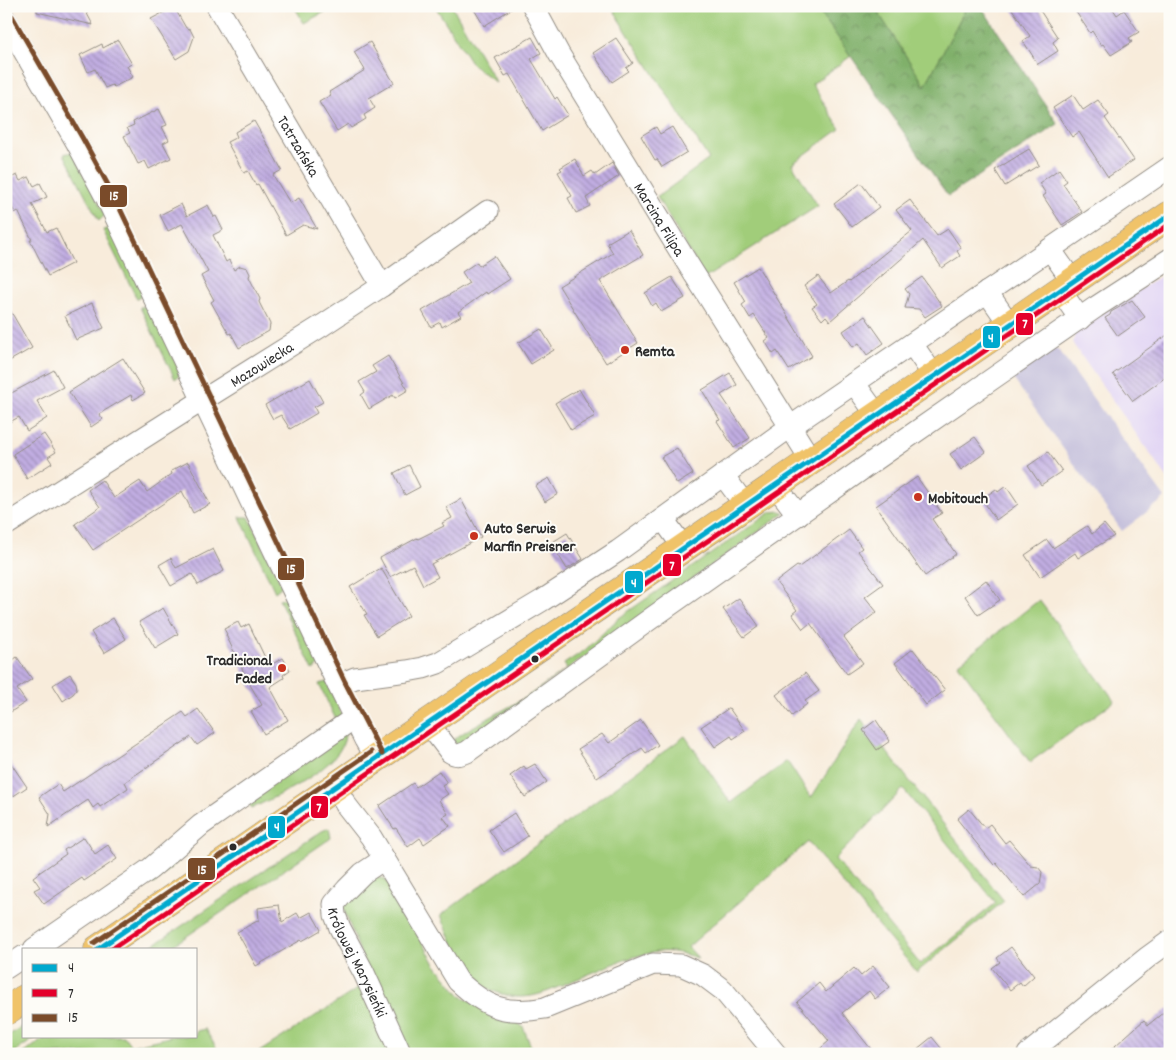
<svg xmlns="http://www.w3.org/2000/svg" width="1176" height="1060" viewBox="0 0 1176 1060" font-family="Dekko,sans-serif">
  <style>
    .built { fill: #e1d4f4 }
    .industrial { fill: #c5c0db }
    .green { fill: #a1cd7a; stroke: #667c52; fill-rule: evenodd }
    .forest { fill: url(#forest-crowns); stroke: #566e4a }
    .building { fill: url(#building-back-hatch) }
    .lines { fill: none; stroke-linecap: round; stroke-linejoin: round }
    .minor-casing { stroke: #928c83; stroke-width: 23 }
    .primary-casing { stroke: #928c83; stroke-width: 29 }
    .minor { stroke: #fff; stroke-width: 21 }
    .primary { stroke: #f0c369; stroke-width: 28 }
    .bus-1-casing { stroke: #fdfcf7; stroke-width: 9 }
    .bus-2-casing { stroke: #fdfcf7; stroke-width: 9 }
    .bus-3-casing { stroke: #fdfcf7; stroke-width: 9 }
    .bus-1 { stroke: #00a9ce; stroke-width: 5 }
    .bus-2 { stroke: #e4002b; stroke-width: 5 }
    .bus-3 { stroke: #7a4b2a; stroke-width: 5 }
    .poi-dot { fill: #c8321e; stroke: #fdfcf7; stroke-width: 2 }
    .bus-dot { fill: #2b2b2b; stroke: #fdfcf7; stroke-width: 2 }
    .labels { text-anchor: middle; stroke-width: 4; stroke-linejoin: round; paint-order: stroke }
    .street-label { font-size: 16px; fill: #2b2b2b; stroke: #fdfcf7 }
    .poi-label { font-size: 16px; font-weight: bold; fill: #2b2b2b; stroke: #fdfcf7; text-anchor: start }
    .line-badge { stroke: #fdfcf7; stroke-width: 2 }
    .badge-label { font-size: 14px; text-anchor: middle; font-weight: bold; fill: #fff }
  </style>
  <defs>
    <pattern id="forest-crowns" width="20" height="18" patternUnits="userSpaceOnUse" patternTransform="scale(1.25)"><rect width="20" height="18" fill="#80b06a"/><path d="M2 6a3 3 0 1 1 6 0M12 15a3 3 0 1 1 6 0" fill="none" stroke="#698f57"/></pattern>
    <pattern id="building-back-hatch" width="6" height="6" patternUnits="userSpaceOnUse" patternTransform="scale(1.25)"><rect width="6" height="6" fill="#c1ade2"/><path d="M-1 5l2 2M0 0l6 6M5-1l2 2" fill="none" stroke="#9d8db7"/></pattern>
  </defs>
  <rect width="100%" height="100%" fill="#fdfcf7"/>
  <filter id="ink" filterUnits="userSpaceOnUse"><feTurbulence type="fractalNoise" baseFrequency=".02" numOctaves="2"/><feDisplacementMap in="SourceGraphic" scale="10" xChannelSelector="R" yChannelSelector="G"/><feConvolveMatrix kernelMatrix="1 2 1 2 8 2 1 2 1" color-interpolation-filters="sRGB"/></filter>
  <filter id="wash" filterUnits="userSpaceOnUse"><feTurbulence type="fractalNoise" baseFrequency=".0096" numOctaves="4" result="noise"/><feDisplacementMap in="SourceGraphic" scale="20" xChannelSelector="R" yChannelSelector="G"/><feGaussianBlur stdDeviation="1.12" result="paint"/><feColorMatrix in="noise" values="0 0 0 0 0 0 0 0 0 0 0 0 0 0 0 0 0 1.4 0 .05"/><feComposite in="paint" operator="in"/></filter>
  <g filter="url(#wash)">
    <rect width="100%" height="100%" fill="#f8ecdb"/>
    <path class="built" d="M1168,272L1170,274V482L1073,344L1075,330Z"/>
    <path class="industrial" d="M1049,346L1059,351L1165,498L1122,531L1012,377Z"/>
    <path class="green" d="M294,6H336L304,23Z
      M435,6H452L496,83L472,64Z
      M612,6H816L851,56L812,84L840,129L792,164L818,206L705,278L657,197L709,159L619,20Z
      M874,6H967L925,86Z
      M72,152L105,215L99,221L64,154Z
      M112,228L143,295L137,299L103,230Z
      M149,306L181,374L175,379L140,307Z
      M781,511L784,513L459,747L453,741L454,739L469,729L525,698L567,669L564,664L585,650L619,618L633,608L771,512Z
      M240,517H249L282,586L275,592Z
      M287,598L319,665L313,670L279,599Z
      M1039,600L1115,701L1030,762L958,664Z
      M327,682L343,717L338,724L319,684Z
      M861,719L1004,901L917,972L808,842L688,947L698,958C684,954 672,950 657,952C626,956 596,972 567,983C552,990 537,997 520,997C504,997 483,989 472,976C458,958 450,936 441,915L685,736L731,803L787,761L811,798ZM903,789L996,903L920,964L835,859Z
      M345,734C345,767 277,795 251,809L248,797Z
      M329,828L331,838L168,949H147L158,942L322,831Z
      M184,844L190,850L155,883L152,884L147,876Z
      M375,877L385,879L397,897L435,964L462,997L514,1020L523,1027L534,1054H406L363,960L343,907L366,881Z
      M362,986L392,1054H256Z
      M24,1025V1036H38L12,1054H6V1037Z
      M205,1029L220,1054H22L48,1036H124L131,1046L173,1036H196V1031Z"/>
    <path class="forest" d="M816,6H874L925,86L967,6H981L1058,124L948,196Z"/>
    <g id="blocks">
      <path class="building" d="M37,6H83L93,25L37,12Z
        M472,6H516L484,26Z
        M1010,6H1037L1058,38L1053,42L1058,51L1038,64L1023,41L1030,36Z
        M1072,6H1111L1117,15L1124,10L1139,32L1129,38L1132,42L1111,55L1103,44L1101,45L1092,31L1090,33Z
        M174,7L186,28L190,29L194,37L189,51L176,59L151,19Z
        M532,37L541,53L531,59L555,99L557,97L568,115L542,131L509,74L505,76L495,58Z
        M616,38L633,63L626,68L629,71L612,82L593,53Z
        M118,40L132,64L127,66L133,77L114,87L112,85L105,88L95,69L88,72L80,55L102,44L103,48Z
        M370,42L394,83L369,98L375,108L364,115L366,119L351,128L348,124L337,131L319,102L331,95L329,92L365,70L354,52Z
        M1073,95L1083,110L1098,100L1109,115L1105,118L1134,160L1108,177L1079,132L1072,137L1053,108Z
        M159,109L167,125L162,127L169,140L163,143L171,158L149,169L145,161L138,164L124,136L130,133L127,128L134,125L133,122Z
        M254,121L282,170L273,175L290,203L299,198L317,229L303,225L286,235L258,184L256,185L248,171L244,173L227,142L237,137L235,132Z
        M656,127L660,134L672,127L687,152L662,167L657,159L655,160L641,136Z
        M1029,149L1039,165L1005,186L995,170Z
        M575,159L584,176L592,171L595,175L612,163L619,176L586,198L590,206L576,213L568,198L572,196L558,172L562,170L560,168Z
        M1059,169L1067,181L1063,184L1082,212L1062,225L1043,196L1046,194L1039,183Z
        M17,175L20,181L29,177L34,186L40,183L47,197L32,204L47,232L56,228L73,263L48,276L30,240H32L18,211L15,213L6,195V180Z
        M861,183L879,207L852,227L834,204Z
        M910,200L937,236L948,229L961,248L957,251L960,256L942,268L923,240L830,321L826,316L822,320L812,307L817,304L804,286L818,276L831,293L848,281L849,282L912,231L896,210Z
        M181,204L187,216L208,205L214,217L216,216L223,230L213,235L226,262L229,260L234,270L240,266L247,268L250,274L249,277L260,299L259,302L270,324L269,331L239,348L231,333L229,334L211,302L214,300L201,276L208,272L182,224L168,231L160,215Z
        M629,230L643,255L600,281L638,343L606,363L559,286L613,253L607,243Z
        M494,256L510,279L487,294L486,292L458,312L461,316L442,327L440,322L431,327L422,311L469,283L462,272L477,262L479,266Z
        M758,267L812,356L789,370L777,351L773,354L765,341L769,338L754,315L750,318L742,305L746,302L734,282Z
        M672,277L685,298L661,312L656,303L652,306L645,293Z
        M922,277L942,306L925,317L919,309L905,308L909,294L905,289Z
        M1132,300L1145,317L1118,336L1105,318L1110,315L1111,312Z
        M6,303L32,348L6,363Z
        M92,303L104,328L76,340L65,316Z
        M865,316L884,343L867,355L859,343L853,347L843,331Z
        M541,329L554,350L531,364L518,343Z
        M1170,333V374L1133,401L1113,374Z
        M388,356L408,390L395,398L393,395L369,409L361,395L365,392L359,382L376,372L372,366Z
        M123,358L145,393L133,400L131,395L114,405L99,414L103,419L91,427L69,392Z
        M54,370L63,387L37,401L47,418L27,431L19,417L6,424V396Z
        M730,373L737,385L721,395L750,438L734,448L717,421L720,420L702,390Z
        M310,379L323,402L314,407L317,413L290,429L281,415L273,419L265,405Z
        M579,389L595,416L571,430L555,403Z
        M44,434L56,452L48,457L52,463L27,479L13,454Z
        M975,437L986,452L961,470L950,454Z
        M677,448L693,474L677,484L661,457Z
        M1048,452L1062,471L1041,485L1028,466Z
        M188,462L210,504L193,513L182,491L117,534L93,550L75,524L100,507L88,490L102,480L114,498L140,481L147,492L172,474L171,471Z
        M409,465L420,487L405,495L394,473Z
        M917,477L942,513L932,519L956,554L925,576L876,506Z
        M549,478L558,494L545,502L535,486Z
        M1006,486L1018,504L996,520L982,499L996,489L998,492Z
        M461,499L481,537L431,564L438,577L423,585L413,565L390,577L380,558L417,538L418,539L444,526L442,523L452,518L446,507Z
        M1104,524L1114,536L1078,558L1075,553L1040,577L1025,555L1047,540L1053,548L1087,526L1092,534Z
        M849,530L862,548L858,551L883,584L865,597L877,612L844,637L863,663L847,674L810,623L803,629L792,614L797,610L776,582L797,566L799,567Z
        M567,533L583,559L567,569L551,543Z
        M213,549L224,571L198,585L192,574L171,586L159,565L171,558L176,568Z
        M381,568L409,616L377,636L364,615L367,614L350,587Z
        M986,580L1000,600L978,615L965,596Z
        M739,598L759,626L744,637L723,609Z
        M163,608L178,634L155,648L139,622Z
        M113,618L126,639L104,653L91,632Z
        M238,622L241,628L249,624L269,666L283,658L290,670L283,675L284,678L270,687L288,720L264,734L251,711L262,705L249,683L226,635L227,634L224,629Z
        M913,649L945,690L926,705L895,663Z
        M17,657L32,679L17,689L26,702L6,715V665Z
        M805,673L819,691L805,701L807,704L792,716L776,695Z
        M70,674L76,683L77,689L73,694L63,701L53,685Z
        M729,708L745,731L733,739L731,736L715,747L701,727Z
        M198,709L215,733L197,745L191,737L125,782L128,788L100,807L98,804L93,808L88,800L48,827L50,814L39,797L58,784L63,792L183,712L187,717Z
        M641,720L658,745L646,753L642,748L597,778L578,749L602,734L609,743Z
        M876,720L890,741L877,750L863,730Z
        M6,756L27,787L6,801Z
        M535,764L547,782L525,797L510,776L524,766L526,769Z
        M439,771L447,783L442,786L448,794L439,800L448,814L443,817L450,826L424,844L420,838L408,847L396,828L394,829L379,806L413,783L416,787Z
        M969,809L985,828L990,824L1005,843L1009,840L1031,866L1038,867L1042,872L1040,884L1024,897L996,863L994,865L957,819Z
        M514,813L528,836L504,852L489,830Z
        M84,837L95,854L108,845L117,859L84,881L82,878L44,904L34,890L40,887L33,877L66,854L64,850Z
        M279,905L282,922L297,913L300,918L311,912L321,930L302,941L301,940L256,966L237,932L259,920L258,908Z
        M1011,947L1034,976L1023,986L1020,982L1010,990L992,968L1000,962L997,958Z
        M873,966L890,987L875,999L869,991L842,1013L875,1054H814L829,1041L797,1002L819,983L826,992L854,968L861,976Z
        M1170,1007V1054H1106L1144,1020L1148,1025Z
        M932,1037L946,1054H911Z"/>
    </g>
  </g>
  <g filter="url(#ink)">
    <use href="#blocks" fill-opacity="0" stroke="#928c83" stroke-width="1"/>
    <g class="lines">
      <g class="minor-casing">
        <g id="minor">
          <path id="s1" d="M217,6L382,286"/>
          <path id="s2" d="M533,6L559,54L686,261L811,460"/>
          <path d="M6,20L77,143L107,199L338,685L365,740L375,758"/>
          <path d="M1050,249L1073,282"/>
          <path d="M1060,290L1080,319"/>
          <path d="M987,292L1010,325"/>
          <path d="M912,344L934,376"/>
          <path d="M854,383L877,415"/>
          <path d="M723,475L745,505"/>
          <path d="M775,485L798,515"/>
          <path d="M663,519L683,547"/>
          <path id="s3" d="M6,525L195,405L323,325L382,286L488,211"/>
          <path d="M338,685L355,678L407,671L423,668L438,663L543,600L618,551L790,427L1170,167"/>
          <path d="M428,723L450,752C456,756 460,755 467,752L653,617L878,458L1096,307L1170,259"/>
          <path d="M335,786L346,805L371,837L458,981C487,1008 505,1015 545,1008L653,964L681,965L703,975L723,990L776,1054"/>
          <path id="s4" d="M384,859L363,873L347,889L334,904L335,915L340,928L364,973L401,1054"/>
          <path d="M34,949L150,869L201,825L354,718"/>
          <path d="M6,968L24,956"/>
          <path d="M1028,1054L1148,957L1170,941"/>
        </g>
      </g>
      <g class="primary-casing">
        <path id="primary" d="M98,949L1170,215
          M6,1011L24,999"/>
      </g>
      <use href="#minor" class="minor"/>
      <use href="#primary" class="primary"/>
      <g class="bus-1-casing">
        <path id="bus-1" d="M98,949L1170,215"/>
      </g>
      <g class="bus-2-casing">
        <path id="bus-2" d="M112,949L1170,224"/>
      </g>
      <g class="bus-3-casing">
        <path id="bus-3" d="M12,16L83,139L114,196L345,682L382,754
          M94,943L371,752"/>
      </g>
      <use href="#bus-1" class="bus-1"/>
      <use href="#bus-2" class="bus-2"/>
      <use href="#bus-3" class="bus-3"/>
    </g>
  </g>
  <g class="poi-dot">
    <circle cx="625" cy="350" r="5"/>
    <circle cx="918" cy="497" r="5"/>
    <circle cx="474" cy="536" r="5"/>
    <circle cx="282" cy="668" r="5"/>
  </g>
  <g class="bus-dot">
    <circle cx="535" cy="659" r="4.5"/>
    <circle cx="233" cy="847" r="4.5"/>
  </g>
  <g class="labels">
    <g class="street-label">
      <text dy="6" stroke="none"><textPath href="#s1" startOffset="162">Tatrzańska</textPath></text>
      <text dy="6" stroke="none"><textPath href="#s2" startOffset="248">Marcina Filipa</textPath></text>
      <text dy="6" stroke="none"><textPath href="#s3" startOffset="302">Mazowiecka</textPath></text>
      <text dy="6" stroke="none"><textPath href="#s4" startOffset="131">Królowej Marysieńki</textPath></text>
    </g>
    <g class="poi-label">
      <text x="635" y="356">Remta</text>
      <text x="928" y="503">Mobitouch</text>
      <text x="484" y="533">Auto Serwis<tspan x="484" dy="18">Marfin Preisner</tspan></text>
      <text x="272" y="665" text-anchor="end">Tradicional<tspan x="272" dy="18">Faded</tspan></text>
    </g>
  </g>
  <g class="line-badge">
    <rect x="99" y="184" width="29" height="24" rx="5" fill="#7a4b2a"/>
    <rect x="1015" y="312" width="19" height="24" rx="5" fill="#e4002b"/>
    <rect x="982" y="325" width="19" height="24" rx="5" fill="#00a9ce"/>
    <rect x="662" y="553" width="20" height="24" rx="5" fill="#e4002b"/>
    <rect x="277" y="557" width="28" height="24" rx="5" fill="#7a4b2a"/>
    <rect x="624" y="570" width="20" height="24" rx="5" fill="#00a9ce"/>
    <rect x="310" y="795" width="19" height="24" rx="5" fill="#e4002b"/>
    <rect x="267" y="815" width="19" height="24" rx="5" fill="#00a9ce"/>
    <rect x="187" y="857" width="29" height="24" rx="5" fill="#7a4b2a"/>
  </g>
  <g class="badge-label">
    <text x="114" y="200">15</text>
    <text x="1025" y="328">7</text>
    <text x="991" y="342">4</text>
    <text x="672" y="570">7</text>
    <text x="291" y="573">15</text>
    <text x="634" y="587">4</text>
    <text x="319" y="812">7</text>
    <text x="277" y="831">4</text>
    <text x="202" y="874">15</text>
  </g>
  <rect width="1176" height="1060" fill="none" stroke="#fdfcf7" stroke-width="25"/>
  <rect x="22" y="948" width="175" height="90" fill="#fdfcf7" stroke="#a9a8a5"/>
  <rect x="32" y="964" width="25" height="8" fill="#00a9ce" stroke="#a9a8a5"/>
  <text x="68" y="972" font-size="15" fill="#2b2b2b">4</text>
  <rect x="32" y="989" width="25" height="8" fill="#e4002b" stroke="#a9a8a5"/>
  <text x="68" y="998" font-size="15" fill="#2b2b2b">7</text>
  <rect x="32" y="1014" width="25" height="8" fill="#7a4b2a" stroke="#a9a8a5"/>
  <text x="68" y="1022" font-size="15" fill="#2b2b2b">15</text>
</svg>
